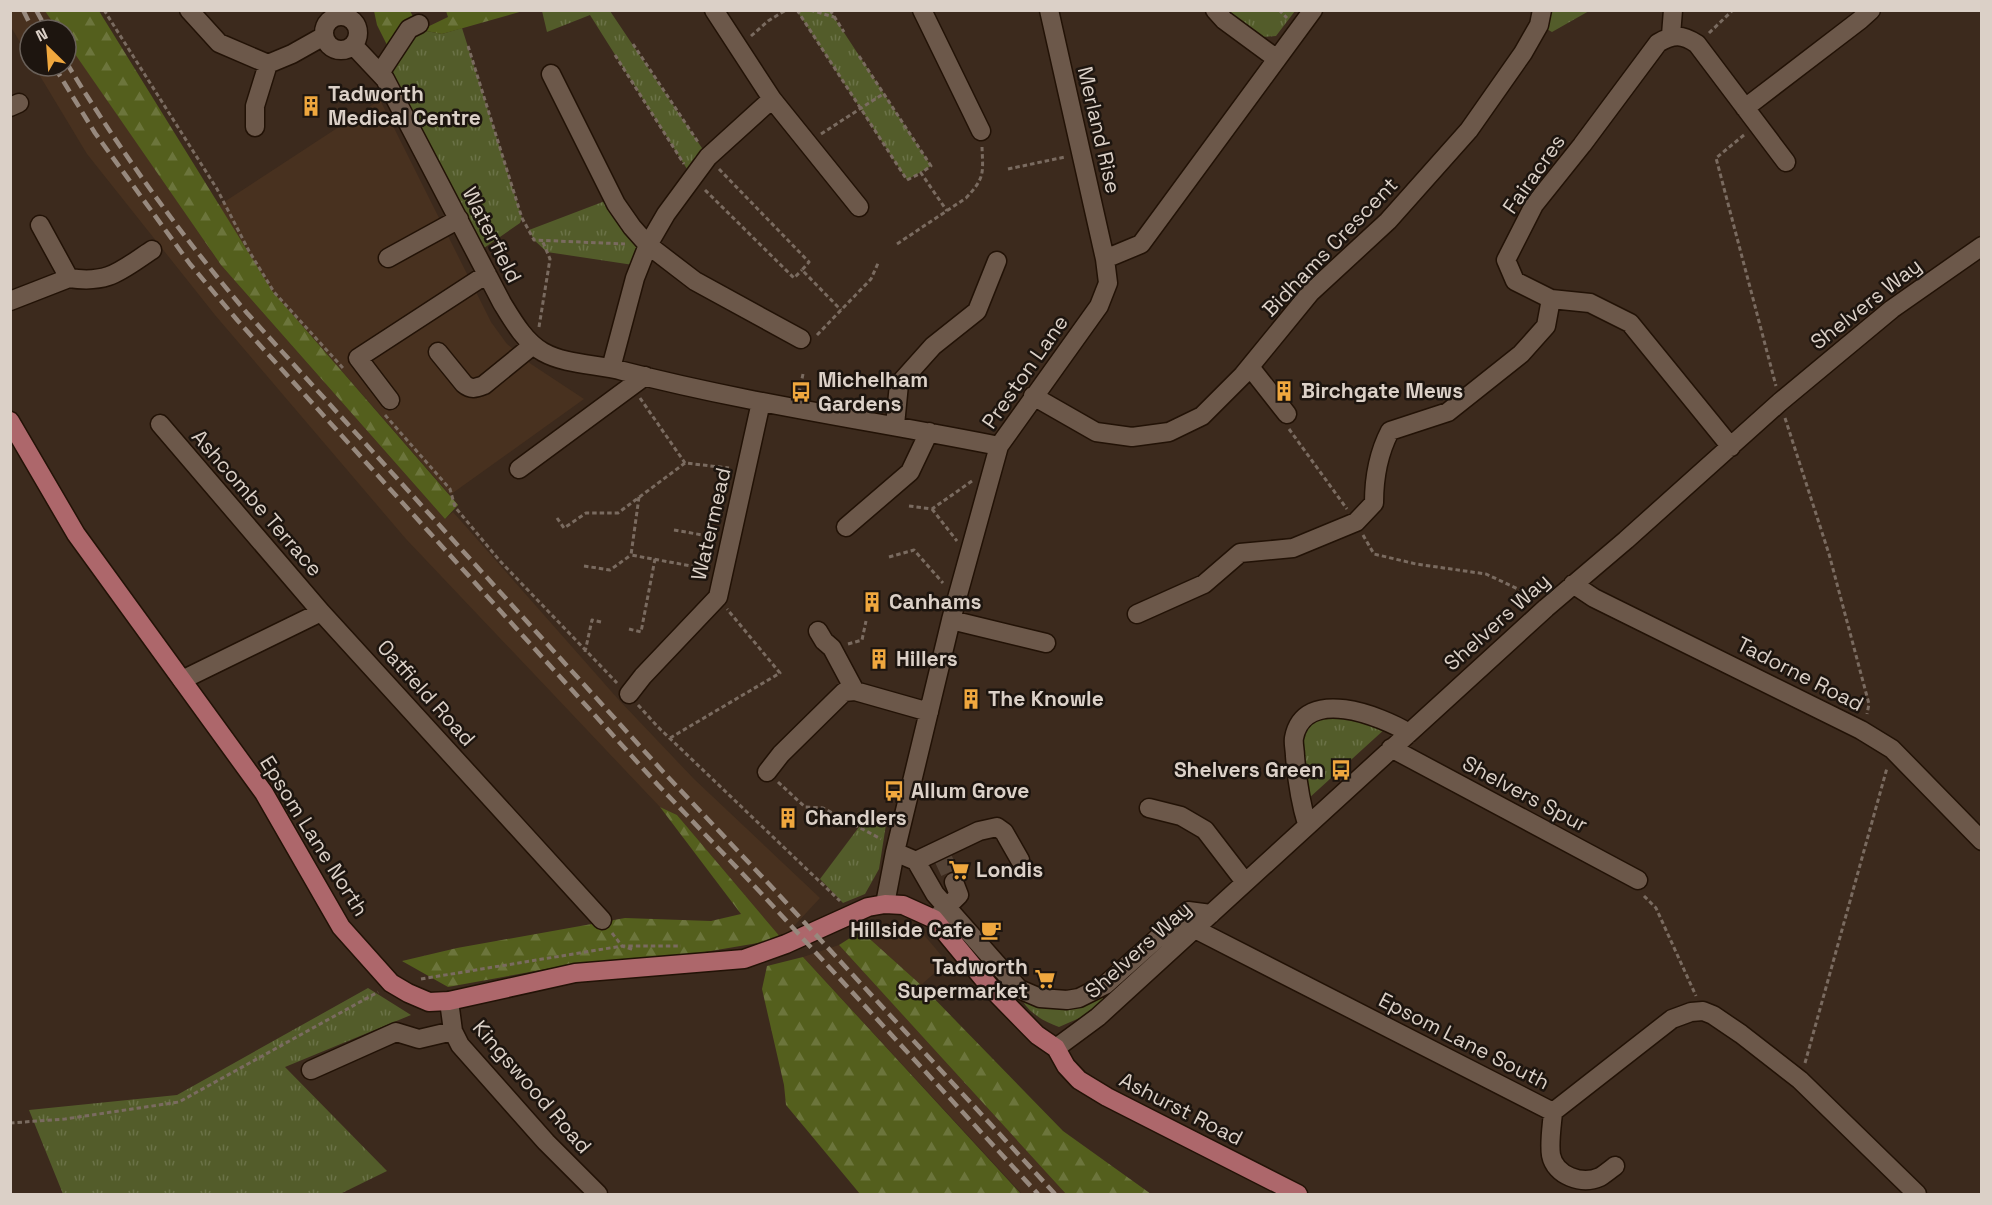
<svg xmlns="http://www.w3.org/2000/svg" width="1992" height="1205" viewBox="0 0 1992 1205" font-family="'Space Grotesk',sans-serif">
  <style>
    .built { fill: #48311f }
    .grass { fill: url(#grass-tufts) }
    .forest { fill: url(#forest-firs) }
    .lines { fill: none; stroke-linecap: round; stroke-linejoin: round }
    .minor-tunnel { stroke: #544336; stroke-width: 18; stroke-dasharray: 18 9; stroke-linecap: butt }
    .minor-casing { stroke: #221206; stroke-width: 21 }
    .major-casing { stroke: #221206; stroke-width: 21 }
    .path { stroke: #7a6b60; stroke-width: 3; stroke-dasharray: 4.5 3; stroke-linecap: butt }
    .minor { stroke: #6c584a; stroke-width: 18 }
    .major { stroke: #ad676b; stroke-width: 18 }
    .rail { stroke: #97897e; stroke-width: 4.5; stroke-dasharray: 12 6; stroke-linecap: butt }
    .labels { text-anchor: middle; stroke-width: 5; stroke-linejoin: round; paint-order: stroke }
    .poi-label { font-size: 21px; font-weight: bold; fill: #dbd0c7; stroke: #1d150f; text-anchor: start }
    .street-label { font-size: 21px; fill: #dbd0c7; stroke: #1d150f }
  </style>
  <defs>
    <pattern id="grass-tufts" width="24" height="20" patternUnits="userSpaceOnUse" patternTransform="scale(1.5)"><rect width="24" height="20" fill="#535c2a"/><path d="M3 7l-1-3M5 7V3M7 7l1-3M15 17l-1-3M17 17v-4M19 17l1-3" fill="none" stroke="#6b7247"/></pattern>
    <pattern id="forest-firs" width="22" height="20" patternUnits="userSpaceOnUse" patternTransform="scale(1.5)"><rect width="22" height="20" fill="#545f1d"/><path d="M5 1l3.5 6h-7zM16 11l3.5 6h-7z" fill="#6c753c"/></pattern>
  </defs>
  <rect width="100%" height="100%" fill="#3c2a1d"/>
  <path class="built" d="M11,11H46L59,30H30V59L11,27Z
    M66,40L221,265L445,519L453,512L618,699L694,779L820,898L782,939L677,815L660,807L406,539L215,315L87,154L34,66H66Z
    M380,100L491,322L507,344L531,364L584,399L450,495L273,292L218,206Z
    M880,924H901L924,935L947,962L921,985L861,931Z
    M839,945L1066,1194H1022L803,957Z"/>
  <path class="grass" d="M542,11H610L708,157L692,177L590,15L547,32Z
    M797,11H830L931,166L907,180Z
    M1221,11H1295L1276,36L1249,38Z
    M1547,11H1589L1552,32L1543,27Z
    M462,28L522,218L520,223L484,248L475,250L385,79L421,30L442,34Z
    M613,198L648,245L640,266L547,252L534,240L529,230Z
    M1330,714L1386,728L1308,799C1306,787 1297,750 1299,741C1301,725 1316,718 1330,714Z
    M887,818L879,869L865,894L843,903L820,879L859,827Z
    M1105,985L1118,986L1084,1016L1059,1027C1045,1022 1030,1014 1022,1000L1049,1009L1055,1001Z
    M368,988L411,1015L285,1067L387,1171L340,1194H63L29,1110L177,1095Z"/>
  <path class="forest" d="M45,11H99L273,292L458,505L445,519L221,265L66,41V30H58Z
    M374,11H410L415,20L403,23L387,45L377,25Z
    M446,11H523L442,34L421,30L448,17Z
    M660,807L677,815L782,939L681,956L568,965L448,987L402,961L457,948L625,918L711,921L741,914Z
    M861,931L921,985L1063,1131L1151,1194H1066L839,945Z
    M803,957L1021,1194H860L786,1105L784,1085L762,989L767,966Z"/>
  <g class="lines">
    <path class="minor-tunnel" d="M942,856L954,882"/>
    <g class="minor-casing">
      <path id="minor" d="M189,10L219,43L268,64
        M714,10L772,99L859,207
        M922,10L981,131
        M1215,10L1224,20L1277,59
        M324 33a17 17 0 1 1 34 0a17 17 0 1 1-34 0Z
        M1671,35L1673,10
        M353,45L385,79L502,303C513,321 525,342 543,352C566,365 598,364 623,371C746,403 874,421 999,446
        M268,64L292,54L324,36
        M380,73L409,29L419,24
        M551,74L616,204L632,227L648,245L695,281L801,339
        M10,107L19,103
        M1745,108L1860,20L1871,10
        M255,127V106L268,64
        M40,225L69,278C109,284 120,271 152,250
        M388,258L459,219
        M1105,259L1141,244L1313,10
        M10,301L69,278
        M438,352L464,384C471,390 476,388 484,385L533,345
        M1250,367L1287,414
        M611,368L635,278L648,245L666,214L708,157L772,99
        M1033,396L1096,432L1132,437L1169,432L1202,416L1243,375L1310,293L1388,221L1469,130L1523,53L1539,25L1542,10
        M390,400L358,358L487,274
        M160,424L321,612
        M895,425L899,384L933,346L977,311L997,261
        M1731,447L1630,323L1590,303L1551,299L1515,281L1506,260L1534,205L1582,145L1658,43C1674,34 1682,34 1697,44L1786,162
        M519,469L645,376
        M846,527L910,472L929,432
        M1573,584L1594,598L1861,730L1892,749L1982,841
        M1137,614L1204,584L1240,553L1293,548L1356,522L1374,503C1374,477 1378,454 1390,431L1448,412L1521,354L1546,326L1551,299
        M951,620L1046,643
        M818,631L824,641L832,648L855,691
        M182,680L321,612L602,920
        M629,694L643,676L718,597L761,402
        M1391,748L1638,880
        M767,772L781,754L844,692L855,691L929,712
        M1149,808L1181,816L1205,830L1245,882
        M1307,824C1300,801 1297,780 1295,756C1295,750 1293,743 1294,738C1304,685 1381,716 1409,733
        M895,852L916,861L935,894L1019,989L1040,998L1067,1000L1079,998L1105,985L1188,911L1211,914
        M916,861L979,831L997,827L1004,832L1020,860
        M885,904L895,852L951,620L999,446L1099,306L1108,283L1105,259L1049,10
        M939,915L959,895L954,882
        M1195,929L1553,1112L1672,1019L1691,1012L1703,1011L1713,1015L1741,1034L1800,1080L1917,1194
        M449,1001L453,1031L460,1045L546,1142L598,1194
        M1056,1048L1098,1017L1546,608L1626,540L1780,402L1892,309L1982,246
        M311,1070L396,1032L419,1039L453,1031
        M1553,1112C1552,1125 1549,1142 1551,1155C1555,1176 1582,1185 1600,1177C1605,1174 1611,1169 1615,1166"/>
    </g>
    <g class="major-casing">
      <path id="major" d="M10,421L76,534L264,793L341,927L391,983L408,993L429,1002L449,1001L575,973L744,959L786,944L868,907L885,904L903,905L934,919L991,988L1037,1035L1056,1048L1066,1066L1079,1080L1107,1097L1298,1194"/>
    </g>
    <path class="path" d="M104,10L217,189L249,251L274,292L343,368
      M797,10L907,180L921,173
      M810,10L834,17
      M830,10L844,32
      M1279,10L1287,18
      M1709,33L1733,10
      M751,36L768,21L786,10
      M633,44L698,142
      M468,46L522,218L534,240L625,244
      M615,55L684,164
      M859,56L931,166L921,173L947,211
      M821,134L883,94
      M1744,135L1716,158L1776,386
      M719,169L809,262L802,270L841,310
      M1008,169L1065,157
      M705,190L794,278L802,270
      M897,244L966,198C985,178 983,173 982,147
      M539,327L550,259L542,240
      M817,335L871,279L879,261
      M799,393L803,374
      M640,398L685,463
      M385,415L450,489L455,507L500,561L617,683
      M1785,418L1829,554L1869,704L1867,714
      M1289,429L1347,509
      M639,497L631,555L708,569
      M909,506L932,509L972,481
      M932,509L957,541
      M557,518L564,528L586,513H618L685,463L729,468
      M674,530L714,537
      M1363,535L1374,554L1416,564L1486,574L1533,596
      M889,557L914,550L943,583
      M584,566L610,570L631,555
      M629,629L641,632L655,559
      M848,644L862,640L866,621
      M585,652L592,620L601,622
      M902,661L923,664
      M638,705L658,727L840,901
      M670,738L780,673L727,609
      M778,782L805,807L823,808L881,839
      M1644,896L1656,908L1696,996
      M612,933L622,946L634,950
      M421,979L622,946H681
      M1805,1063L1887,768
      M10,1123L65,1119L179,1102L378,992"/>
    <use href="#minor" class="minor"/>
    <use href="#major" class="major"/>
    <path class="rail" d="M23,10L33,30
      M36,10L47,30
      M66,62C120,151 180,234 247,313L667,776L769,884L1055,1194
      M54,66L95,133L190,264L238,321L658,785L760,892L1038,1194"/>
  </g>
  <defs>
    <g id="building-bare" transform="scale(1.62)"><path d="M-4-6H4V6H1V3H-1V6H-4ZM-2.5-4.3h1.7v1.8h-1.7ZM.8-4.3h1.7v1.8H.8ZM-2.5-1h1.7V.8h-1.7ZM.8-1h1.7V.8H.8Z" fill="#efa73e" stroke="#1d150f" stroke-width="2.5" paint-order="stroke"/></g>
    <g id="bus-bare" transform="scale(1.62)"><path d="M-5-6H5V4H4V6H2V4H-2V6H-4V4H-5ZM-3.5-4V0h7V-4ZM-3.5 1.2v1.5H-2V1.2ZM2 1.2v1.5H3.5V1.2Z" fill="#efa73e" stroke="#1d150f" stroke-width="2.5" paint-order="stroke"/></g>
    <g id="supermarket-bare" transform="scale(1.62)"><path d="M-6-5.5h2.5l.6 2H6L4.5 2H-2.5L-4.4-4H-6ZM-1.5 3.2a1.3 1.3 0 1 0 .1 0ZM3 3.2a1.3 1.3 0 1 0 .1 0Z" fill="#efa73e" stroke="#1d150f" stroke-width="2.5" paint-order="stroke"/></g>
    <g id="cafe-bare" transform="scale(1.62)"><path d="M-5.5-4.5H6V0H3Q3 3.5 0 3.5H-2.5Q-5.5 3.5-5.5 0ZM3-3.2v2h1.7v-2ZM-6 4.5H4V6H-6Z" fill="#efa73e" stroke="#1d150f" stroke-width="2.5" paint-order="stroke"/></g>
  </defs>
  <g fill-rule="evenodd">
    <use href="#building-bare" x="311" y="106"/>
    <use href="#building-bare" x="1284" y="391"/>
    <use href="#bus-bare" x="801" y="392"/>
    <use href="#building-bare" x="872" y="602"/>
    <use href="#building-bare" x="879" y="659"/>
    <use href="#building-bare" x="971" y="699"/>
    <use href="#bus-bare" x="1341" y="770"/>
    <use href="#bus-bare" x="894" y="791"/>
    <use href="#building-bare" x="788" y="818"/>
    <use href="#supermarket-bare" x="959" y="870"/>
    <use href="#cafe-bare" x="991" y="930"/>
    <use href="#supermarket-bare" x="1045" y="979"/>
  </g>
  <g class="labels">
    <g class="poi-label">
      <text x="328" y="101">Tadworth<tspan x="328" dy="24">Medical Centre</tspan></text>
      <text x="818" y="387">Michelham<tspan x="818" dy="24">Gardens</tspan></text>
      <text x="1301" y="398">Birchgate Mews</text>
      <text x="889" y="609">Canhams</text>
      <text x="896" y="666">Hillers</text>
      <text x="988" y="706">The Knowle</text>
      <text x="1324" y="777" text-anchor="end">Shelvers Green</text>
      <text x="911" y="798">Allum Grove</text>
      <text x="805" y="825">Chandlers</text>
      <text x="976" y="877">Londis</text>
      <text x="974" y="937" text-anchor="end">Hillside Cafe</text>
      <text x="1028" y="974" text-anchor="end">Tadworth<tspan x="1028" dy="24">Supermarket</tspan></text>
    </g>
    <g class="street-label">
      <text transform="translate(1099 130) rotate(77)" y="7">Merland Rise</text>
      <text transform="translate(1534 174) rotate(-55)" y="7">Fairacres</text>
      <text transform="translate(492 235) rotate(63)" y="7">Waterfield</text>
      <text transform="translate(1330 247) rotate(-46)" y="7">Bidhams Crescent</text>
      <text transform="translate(1866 304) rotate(-38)" y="7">Shelvers Way</text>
      <text transform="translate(1025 372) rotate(-55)" y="7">Preston Lane</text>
      <text transform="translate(257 503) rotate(49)" y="7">Ashcombe Terrace</text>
      <text transform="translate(711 524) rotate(-77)" y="7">Watermead</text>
      <text transform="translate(1497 622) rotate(-42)" y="7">Shelvers Way</text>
      <text transform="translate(1800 674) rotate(27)" y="7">Tadorne Road</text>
      <text transform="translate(426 693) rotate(48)" y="7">Oatfield Road</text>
      <text transform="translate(1525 794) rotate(28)" y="7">Shelvers Spur</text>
      <text transform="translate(314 836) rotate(58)" y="7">Epsom Lane North</text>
      <text transform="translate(1138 950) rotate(-42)" y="7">Shelvers Way</text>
      <text transform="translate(1464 1041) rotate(27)" y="7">Epsom Lane South</text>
      <text transform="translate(532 1087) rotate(49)" y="7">Kingswood Road</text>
      <text transform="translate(1181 1109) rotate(27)" y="7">Ashurst Road</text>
    </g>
  </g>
  <rect width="1992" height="1205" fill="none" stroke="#dbd0c7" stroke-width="24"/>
  <g transform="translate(48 48) rotate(335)"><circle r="28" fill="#1d150f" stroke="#696059" stroke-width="1.5"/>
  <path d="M0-4.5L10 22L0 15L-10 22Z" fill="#efa73e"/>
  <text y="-9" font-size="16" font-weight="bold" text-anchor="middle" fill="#dbd0c7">N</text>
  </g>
</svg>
